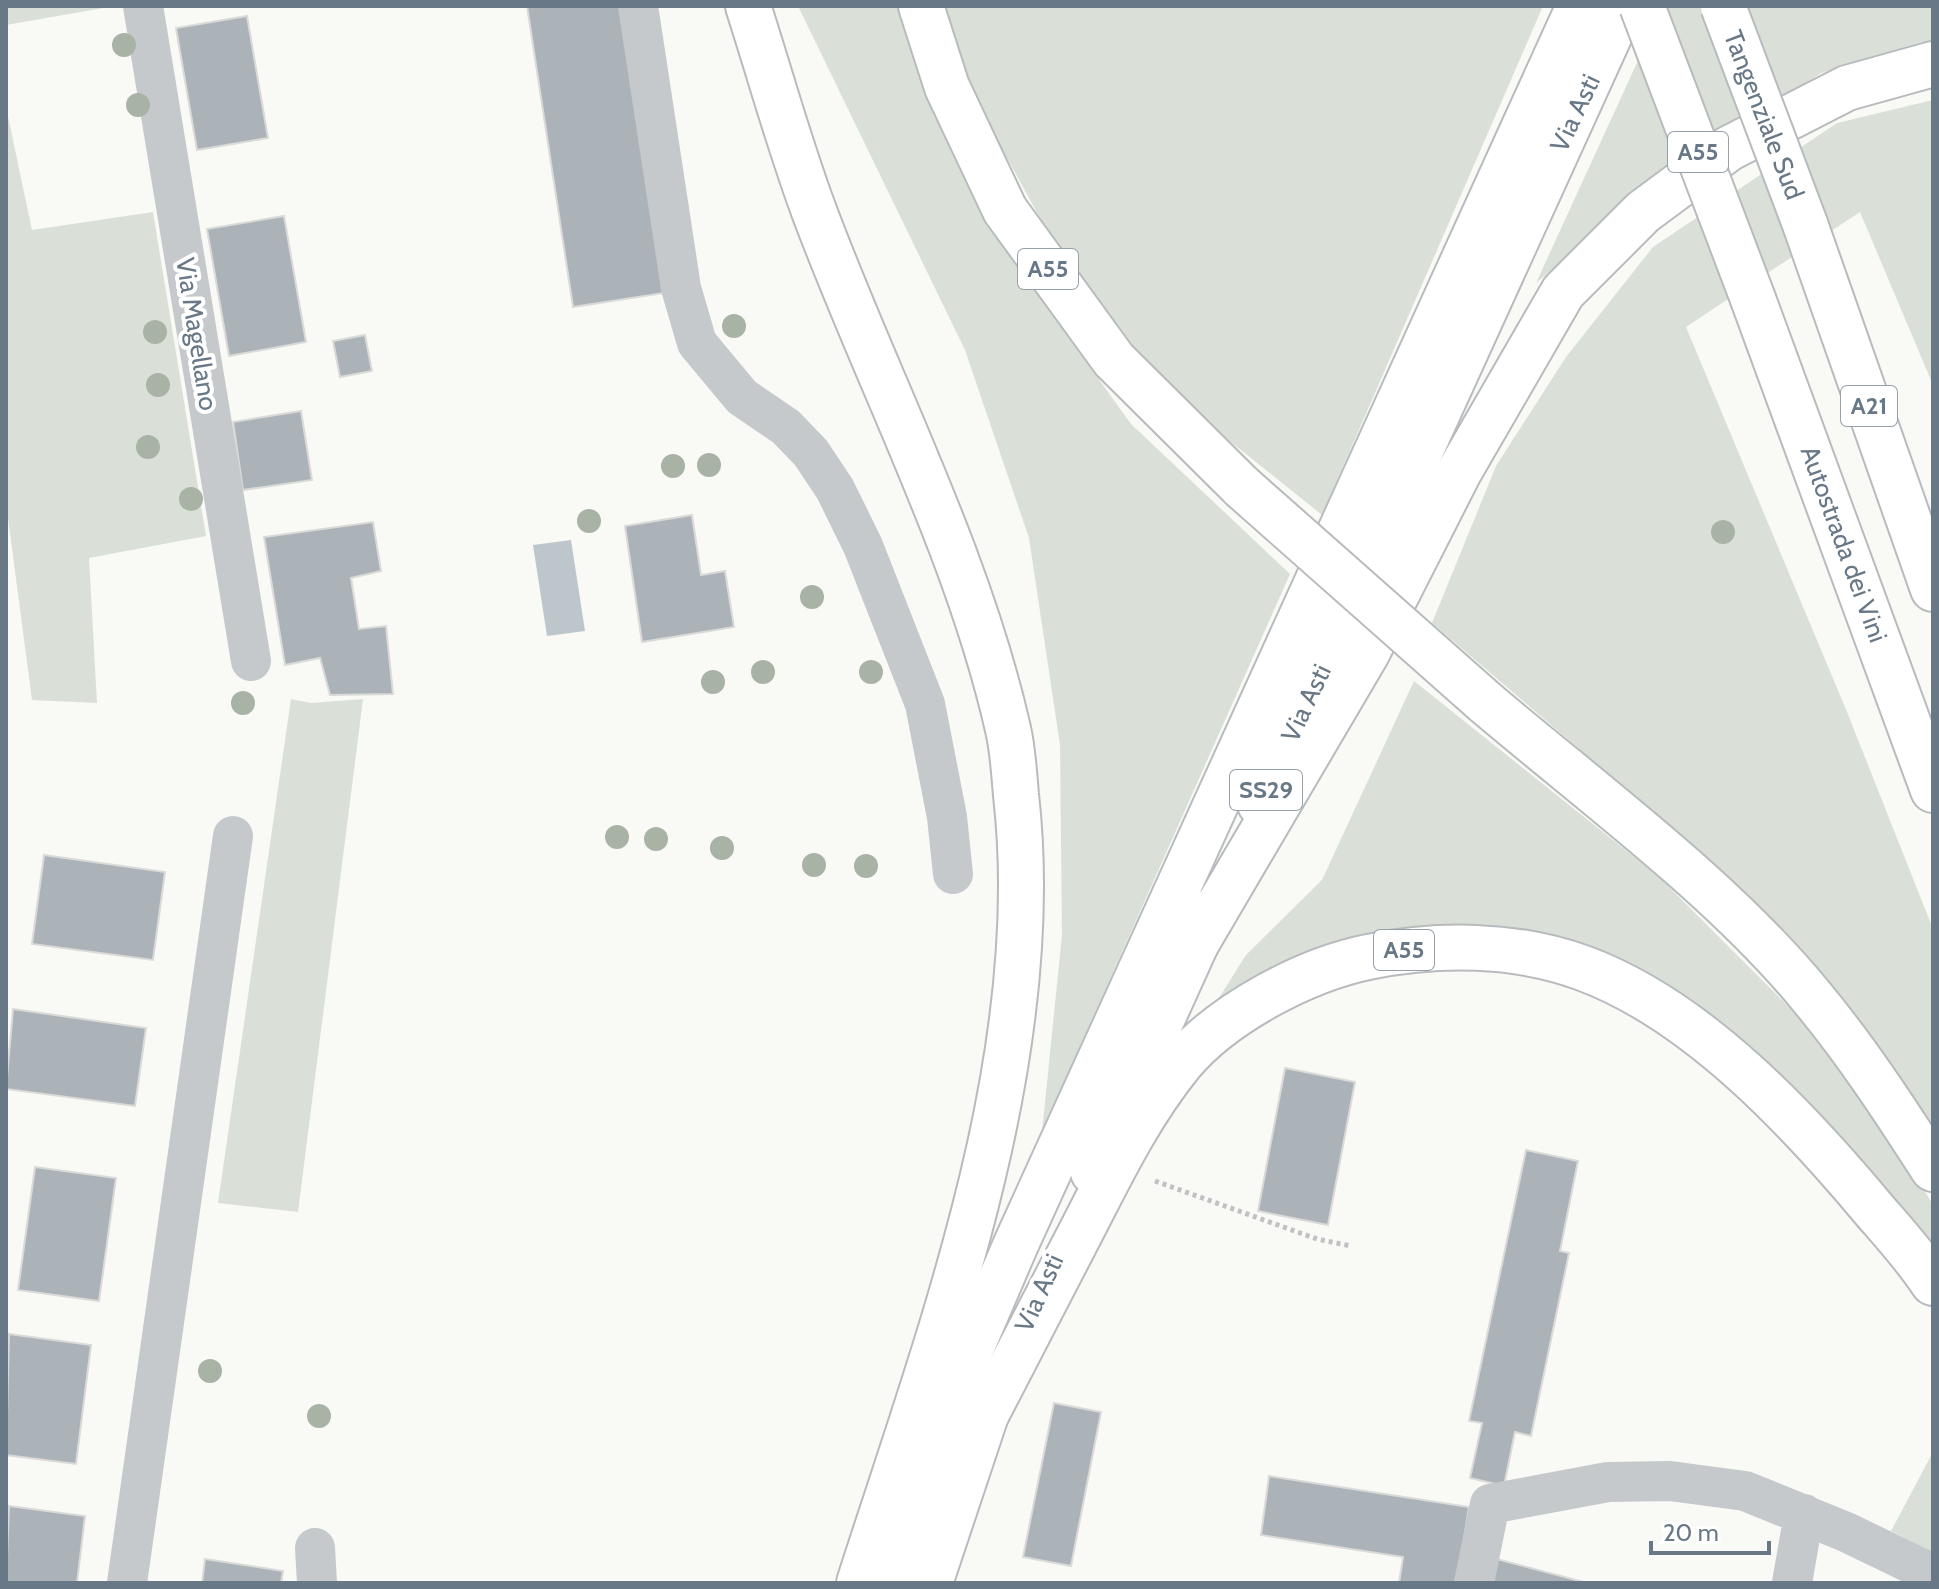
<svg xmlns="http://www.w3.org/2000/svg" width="1939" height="1589" viewBox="0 0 1939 1589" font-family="Cabin,sans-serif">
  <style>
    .green { fill: #dae0d7 }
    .water { fill: #bdc7cb }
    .building { fill: #abb3b9; stroke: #dadbd9; stroke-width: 2 }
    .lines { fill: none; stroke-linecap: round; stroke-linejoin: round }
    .major-casing { stroke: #b8bcc0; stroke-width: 48 }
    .highway-casing { stroke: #b8bbbe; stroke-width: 48 }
    .path { stroke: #bfc1c3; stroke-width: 5; stroke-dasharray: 4 4; stroke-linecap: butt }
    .minor { stroke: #c5c9cc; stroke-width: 40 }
    .major { stroke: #fff; stroke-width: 44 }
    .highway { stroke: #fff; stroke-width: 44 }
    .highway-bridge-casing { stroke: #b8bbbe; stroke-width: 48; stroke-linecap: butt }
    .highway-bridge { stroke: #fff; stroke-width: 44 }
    .tree { fill: #a8b3a5 }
    .labels { text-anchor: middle; stroke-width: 8; stroke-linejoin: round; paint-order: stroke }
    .shield { fill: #fff; stroke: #95a0ab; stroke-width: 2 }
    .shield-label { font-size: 24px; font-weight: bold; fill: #687887 }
    .street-label { font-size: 26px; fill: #687887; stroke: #fff }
  </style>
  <rect width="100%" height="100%" fill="#f9f9f6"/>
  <path class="green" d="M6,6H115L6,25Z
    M798,6H902L919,66L1013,260L1131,424L1290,574L1042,1132L1062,935L1060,745L1029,538L965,350Z
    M942,6H1543L1322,515L1226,438L1145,365L1062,258L961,74Z
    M1663,6H1933V42L1821,73L1641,194L1536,283Z
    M1933,100V385L1860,212L1686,327L1847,712L1933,929V1130L1814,967L1628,791L1432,623L1496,466L1566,357L1653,247L1837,123Z
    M6,107L32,230L153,212L206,536L89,558L97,703L32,700L6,503Z
    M1414,681L1658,876L1799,1017L1908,1163L1933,1205V1247L1804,1103L1629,963L1487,927L1360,934L1268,982L1200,1028L1246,955L1322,880Z
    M291,699L311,703L363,699L298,1212L218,1203Z
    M1933,1452V1553L1891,1531Z"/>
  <path class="water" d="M571,540L585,631L547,636L533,545Z"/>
  <path class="building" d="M527,6H620L664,293L573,307Z
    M247,16L268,138L197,150L176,28Z
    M284,216L306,342L229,356L207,229Z
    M365,335L372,371L340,377L333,341Z
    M301,411L312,480L243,490L233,422Z
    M692,515L701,575L725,571L734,627L642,642L625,526Z
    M373,522L381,571L351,578L359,629L386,626L393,694L330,695L320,658L285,665L264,537Z
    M44,855L165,872L153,960L32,944Z
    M13,1009L146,1028L135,1106L6,1089Z
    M1285,1068L1355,1082L1328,1225L1258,1211Z
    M1526,1150L1578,1161L1560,1251L1569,1253L1531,1436L1515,1432L1504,1486L1470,1478L1482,1423L1469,1421Z
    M35,1167L116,1178L99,1301L18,1290Z
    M9,1334L91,1345L76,1464L6,1455Z
    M1054,1403L1101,1412L1071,1566L1023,1557Z
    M1269,1476L1469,1507L1457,1583H1399L1403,1557L1261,1535Z
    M9,1506L85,1516L77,1583H6Z
    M1489,1557L1587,1583H1485Z
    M205,1559L283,1571L281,1583H202Z"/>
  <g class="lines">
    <g class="major-casing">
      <path id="major" d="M1260,804L1623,6
        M1093,1172L1211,911
        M887,1583L950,1398L1016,1244L1579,6
        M930,1583L986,1415L1000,1382"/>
    </g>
    <g class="highway-casing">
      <path id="highway" d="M748,6C770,74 789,144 814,211C878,383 967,549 1008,729C1013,750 1014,773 1016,795C1046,1056 938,1337 859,1583
        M921,6L947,87L1005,210L1114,360L1242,487
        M1805,224L1933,589
        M1753,299L1933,790
        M1485,702C1592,793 1722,888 1810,995C1856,1050 1895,1110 1933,1169
        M1196,944L1367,653L1459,472L1563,292L1643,212L1728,149L1847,88L1933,64
        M986,1415C1019,1351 1053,1286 1086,1222C1114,1167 1142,1111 1181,1063C1223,1013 1305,970 1368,957C1438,943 1515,943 1583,968C1697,1010 1799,1120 1875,1211C1895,1234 1916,1257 1933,1283"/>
    </g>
    <path class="path" d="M1155,1181L1317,1239L1351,1246"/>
    <path class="minor" d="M143,6L251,661
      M638,6L681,288L697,343L742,397L786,427L811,453L835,489L863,546L925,704L947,817L953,874
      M315,1548L317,1583
      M127,1583L233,836
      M1474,1583L1490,1504L1608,1482L1670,1481L1745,1491L1846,1532L1933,1574
      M1792,1583L1804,1514"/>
    <use href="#major" class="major"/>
    <use href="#highway" class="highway"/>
    <g class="highway-bridge-casing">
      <path id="highway-bridge" d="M1642,6L1753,299
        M1723,6L1805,224
        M1242,487L1485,702"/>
    </g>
    <use href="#highway-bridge" class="highway-bridge"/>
  </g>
  <g class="tree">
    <circle cx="124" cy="45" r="12"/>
    <circle cx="138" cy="105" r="12"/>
    <circle cx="734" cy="326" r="12"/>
    <circle cx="155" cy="332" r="12"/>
    <circle cx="158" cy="385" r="12"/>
    <circle cx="148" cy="447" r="12"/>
    <circle cx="709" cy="465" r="12"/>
    <circle cx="673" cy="466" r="12"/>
    <circle cx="191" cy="499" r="12"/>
    <circle cx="589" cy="521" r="12"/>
    <circle cx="1723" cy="532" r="12"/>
    <circle cx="812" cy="597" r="12"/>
    <circle cx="763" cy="672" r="12"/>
    <circle cx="871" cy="672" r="12"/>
    <circle cx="713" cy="682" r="12"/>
    <circle cx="243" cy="703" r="12"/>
    <circle cx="617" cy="837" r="12"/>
    <circle cx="656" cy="839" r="12"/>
    <circle cx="722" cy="848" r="12"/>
    <circle cx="814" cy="865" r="12"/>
    <circle cx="866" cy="866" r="12"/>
    <circle cx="210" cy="1371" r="12"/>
    <circle cx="319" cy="1416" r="12"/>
  </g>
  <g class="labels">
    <g class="shield">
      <rect x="1668" y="132" width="60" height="40" rx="6"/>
      <rect x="1018" y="249" width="60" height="40" rx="6"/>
      <rect x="1841" y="386" width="56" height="40" rx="6"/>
      <rect x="1230" y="770" width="72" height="40" rx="6"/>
      <rect x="1374" y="930" width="60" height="40" rx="6"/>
    </g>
    <g class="shield-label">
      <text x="1698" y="160">A55</text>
      <text x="1048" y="277">A55</text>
      <text x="1869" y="414">A21</text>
      <text x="1266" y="798">SS29</text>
      <text x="1404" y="958">A55</text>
    </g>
    <g class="street-label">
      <text transform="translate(1575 113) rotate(-65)" y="9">Via Asti</text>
      <text transform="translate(1764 115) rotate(69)" y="9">Tangenziale Sud</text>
      <text transform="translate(197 334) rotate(81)" y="9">Via Magellano</text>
      <text transform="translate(1844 544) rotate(70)" y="9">Autostrada dei Vini</text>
      <text transform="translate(1306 703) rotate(-65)" y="9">Via Asti</text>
      <text transform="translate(1039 1293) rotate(-66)" y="9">Via Asti</text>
    </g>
  </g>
  <rect width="1939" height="1589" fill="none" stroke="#687887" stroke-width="16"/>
  <path d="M1651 1541v12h118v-12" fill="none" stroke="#687887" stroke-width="4"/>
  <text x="1663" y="1541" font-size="24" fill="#687887" stroke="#ffffff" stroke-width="6" paint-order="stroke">20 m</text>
</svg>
